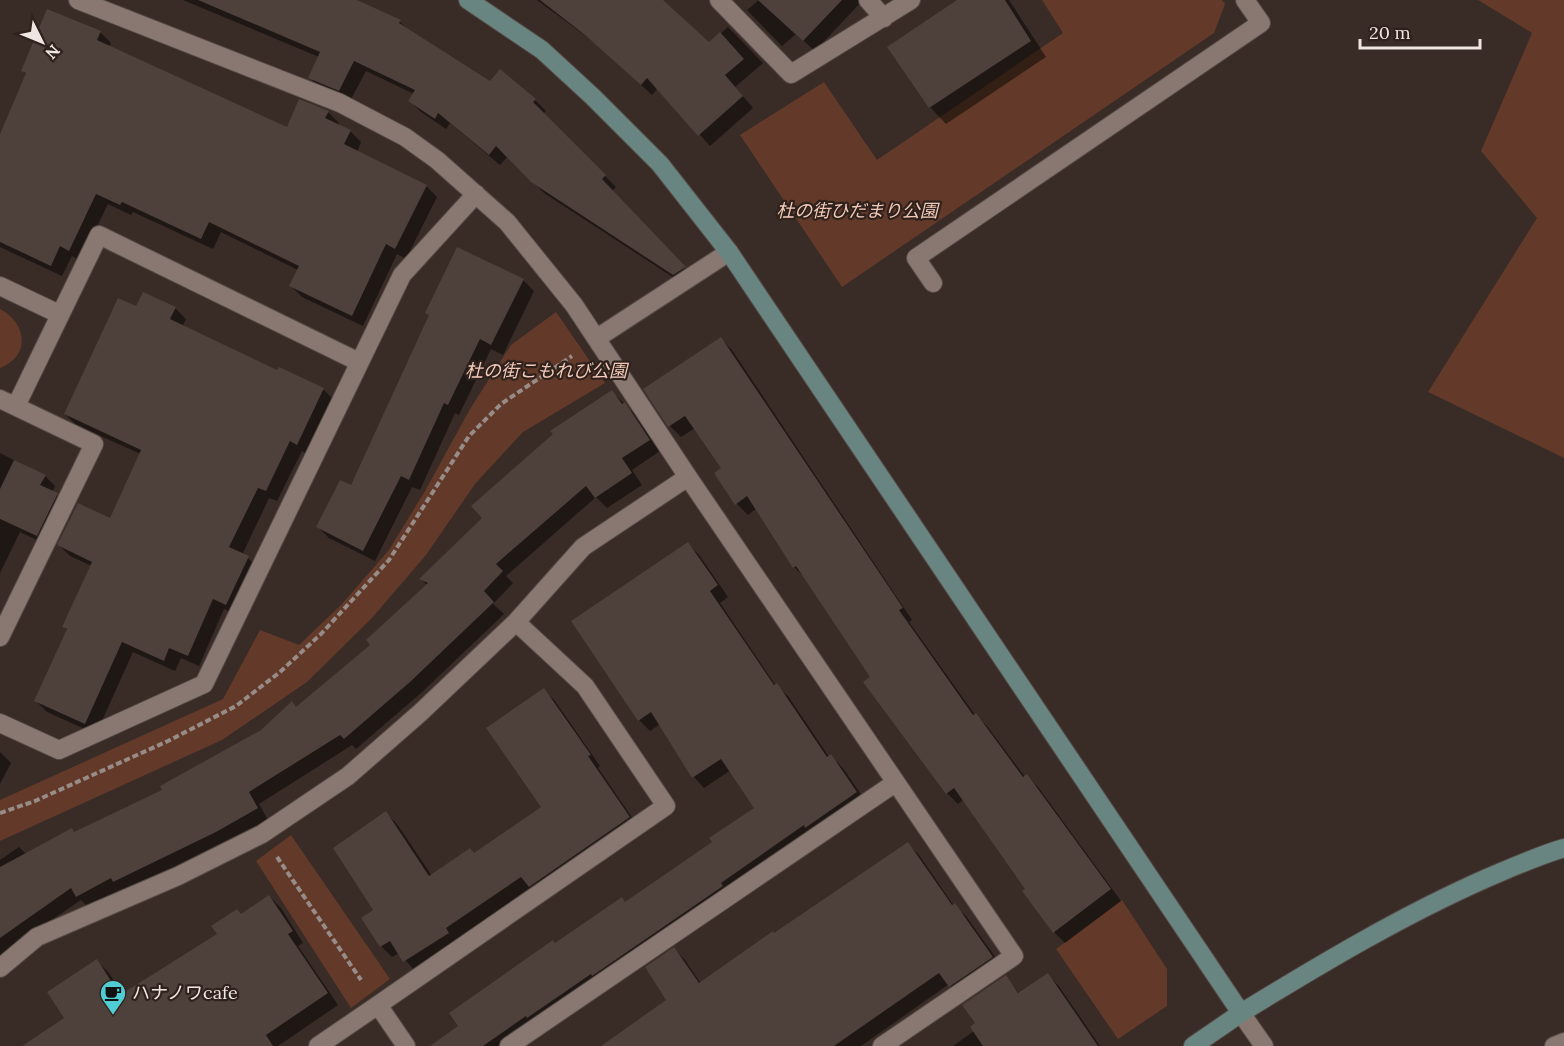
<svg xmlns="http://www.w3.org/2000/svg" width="1564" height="1046" viewBox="0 0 1564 1046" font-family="Lora,'Noto Sans JP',serif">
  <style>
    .green { fill: #633a29 }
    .shadow { fill: #0007 }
    .building { fill: #4e403a }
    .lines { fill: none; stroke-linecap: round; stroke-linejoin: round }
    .street-casing { stroke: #564b46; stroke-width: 20 }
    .secondary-casing { stroke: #564b46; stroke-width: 20 }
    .path { stroke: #978c87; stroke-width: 4; stroke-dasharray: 6 3; stroke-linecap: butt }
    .street { stroke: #887871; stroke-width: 18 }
    .secondary { stroke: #688582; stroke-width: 18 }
    .labels { text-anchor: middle; stroke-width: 4.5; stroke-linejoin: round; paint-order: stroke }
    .park-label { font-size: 18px; font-style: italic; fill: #f2c9b8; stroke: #2f221c }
    .poi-label { font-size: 18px; fill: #efe6e2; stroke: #2f221c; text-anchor: start }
  </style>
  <rect width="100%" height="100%" fill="#392b26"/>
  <path class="green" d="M1042,0H1222L1225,4L1214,33L842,287L740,135L824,82L877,160L1063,33Z
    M1478,0H1564V458L1428,392L1537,218L1481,151L1532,33Z
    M0,309C27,323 31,356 0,368Z
    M556,312L605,383L523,432L475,484L426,555L372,618L307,682L222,740L0,841V800L223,699L260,630L299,645L341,605L389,550L425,491L470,409L511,345Z
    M291,835L390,979L351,1008L256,861Z
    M1122,900L1167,969V1006L1118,1039L1056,949Z"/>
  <path class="shadow" d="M183,0H350L400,22L411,33L490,83L535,100L546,111L543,114L616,187L612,191L695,279L685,285L544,193L508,156L500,165L450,123L446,129L421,112L410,101L414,94L366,71L350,101L321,89L310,78L319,57Z
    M537,0H660L709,44L728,27L763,63L735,87L753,108L710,146L658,88L652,95L598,45Z
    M759,0H863L815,51L796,34L782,46L747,10Z
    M959,0H1009L1046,57L946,124L930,107Z
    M100,32L111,43L109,47L287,129L328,112L339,123L338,126L350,131L361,142L357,152L426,186L437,197L406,259L397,254L363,326L302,297L291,286L298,270L221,232L213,249L133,212L131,215L108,204L80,261L72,256L62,276L0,247V138L27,75L23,71Z
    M523,280L534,291L503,355L491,349L459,415L455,413L420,490L412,487L375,561L329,538L318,527Z
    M137,308H175L186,319L182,327L278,372L323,389L334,400L308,455L302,451L277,501L269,498L242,555L248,558L259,569L237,615L224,609L199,666L181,658L175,671L133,652L96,734L47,712L36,701L68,631L64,627L92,566L70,556L59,545L111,520L141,454L76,425L65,414Z
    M721,339L732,350L912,620L909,622L975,715L987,726L1025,777L1027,776L1038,787L1121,901L1065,943L1054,932L1027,889L964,799L958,804L947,793L872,678L805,578L794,567L757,508L748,515L737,504L723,469L695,428L681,437L670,426L645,390Z
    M612,392L636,415L660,451L632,470L642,485L607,508L596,497L506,576L513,583L493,604L504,614L421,693L356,749L352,745L259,804L268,820L227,843L125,892L122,889L88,907L81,900L0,955V860L19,847L26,854L72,830L75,833L165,791L297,708L372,645L428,586L421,579Z
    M0,453L45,476L55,486L52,492L67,504L47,545L20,532L0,573Z
    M688,544L699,555L728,597L720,603L776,686L788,696L829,757L831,756L842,767L867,803L510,1046H432L460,1026L555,944L625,903L714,842L756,808L731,770L704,788L694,777L660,724L650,731L639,720L573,622Z
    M544,690L555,701L600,766L598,768L640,829L532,888L456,940L459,945L416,972L399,953L392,957L381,946L376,910L386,813L397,824L432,876L474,854L543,807Z
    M0,752L11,763L0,784Z
    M908,844L919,855L954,906L966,916L1003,968L961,997L949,984L861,1046H604L668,1000L674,949L685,960L701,984Z
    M269,896L281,908L303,943L298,946L338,1005L278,1046H25L66,1019L97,961L109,973L123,995L219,935L241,915Z
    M1047,975L1058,985L1100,1046H953L974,1031L1005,977L1020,994Z"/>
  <path class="building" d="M198,0H357L401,20L399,23L490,81L500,69L536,99L533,102L606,175L602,179L686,267L673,275L531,182L496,146L489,155L438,113L435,119L408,101L415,90L354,61L339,91L308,78L320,52Z
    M540,0H663L709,42L720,32L744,59L725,75L743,96L698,136L647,78L641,85L585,35Z
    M758,0H842L803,41Z
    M957,0H1005L1031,41L929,108L887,47Z
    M47,9L101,31L97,40L287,127L299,99L329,111L325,118L351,130L344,144L427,185L395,249L386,244L352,316L289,286L299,266L209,222L201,239L122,202L120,205L96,194L69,251L60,246L51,266L0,242V134L26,73L21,71Z
    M457,247L524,279L491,345L480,339L448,405L444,403L409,480L401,476L363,551L316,527L340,480L351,485L429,315L425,313Z
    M143,292L176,307L170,319L277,370L279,367L324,388L297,445L290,441L266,491L258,488L229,547L249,556L226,605L213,599L188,656L169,648L164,661L122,642L85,724L34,701L67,629L62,627L92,562L57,545L78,503L110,518L141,450L64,414L118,298L136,306Z
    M721,337L903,608L899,610L973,715L976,713L1023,777L1027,774L1111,889L1053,933L1022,891L1025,889L954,788L946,794L863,682L870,677L796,566L793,568L747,496L735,505L714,473L721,468L685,416L668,427L643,389Z
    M612,390L622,404L625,402L650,440L622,458L632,473L595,498L586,486L496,564L503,571L484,591L494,602L410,682L344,739L340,735L249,792L258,808L216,832L113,882L111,878L76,897L71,888L0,938V867L72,828L74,832L162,790L160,786L261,730L292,701L296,707L370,645L366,640L428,583L419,579L482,518L471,506L553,434L550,431Z
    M14,460L46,475L40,485L58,493L37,536L0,519V489Z
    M688,542L718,585L710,591L774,685L777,683L827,757L831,754L857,792L805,828L804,825L721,883L723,886L592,976L591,974L527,1018L526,1016L483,1046H430L458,1026L449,1013L553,940L555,943L622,897L625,902L712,842L709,838L754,808L721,759L692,778L651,712L638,721L571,621Z
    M544,688L591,755L588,756L630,817L529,887L521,877L446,928L449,933L403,962L390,941L380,947L361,918L373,910L333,848L386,811L429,876L470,848L474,853L541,807L486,728Z
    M908,842L952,905L955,903L993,957L949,987L939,973L834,1046H601L666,1000L645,967L674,947L699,983L773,931L774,933Z
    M269,895L293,931L288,934L328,993L266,1035L273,1046H22L64,1018L47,992L97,959L120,995L217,934L211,926L237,909L241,914Z
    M1048,973L1098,1046H983L970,1027L975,1023L962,1005L1006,975L1018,993Z"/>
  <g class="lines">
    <g class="street-casing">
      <path id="street" d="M78,0L340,103L405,137L437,160L507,222L574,305L688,477L1014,956L882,1046
        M719,0L791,74L911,0
        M868,0L884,18
        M933,283L916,258L1261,23L1245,0
        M0,286L59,314
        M597,338L729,252
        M0,399L94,444L0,637
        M16,406L99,235L359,362
        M0,723L59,750L204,684L402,275L476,194
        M0,968L37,937L178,876L262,834L348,776L420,713L516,622L583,547L688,477
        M378,1005L666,806L585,686L516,622
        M1241,1013L1264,1046
        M318,1046L378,1005L406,1046
        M509,1046L895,783
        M1554,1046L1564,1042"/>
    </g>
    <g class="secondary-casing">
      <path id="secondary" d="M468,0L542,50L593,97L660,164L729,252L1241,1013L1193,1046
        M1241,1013C1321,964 1401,916 1487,878C1513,867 1537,856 1564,848"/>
    </g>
    <path class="path" d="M0,813L35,801L168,741L236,706L280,672L321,634L389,560L469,436L501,404L572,356
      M277,857L361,980"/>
    <use href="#street" class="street"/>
    <use href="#secondary" class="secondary"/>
  </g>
  <defs>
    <g id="cafe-pin" transform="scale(1.35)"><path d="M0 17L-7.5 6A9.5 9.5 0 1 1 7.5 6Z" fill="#51ccd3" stroke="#2f221c"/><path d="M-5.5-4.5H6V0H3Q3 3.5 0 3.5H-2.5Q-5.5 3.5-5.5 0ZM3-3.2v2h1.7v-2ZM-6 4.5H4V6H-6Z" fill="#111"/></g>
  </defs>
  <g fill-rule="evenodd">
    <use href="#cafe-pin" x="113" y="993"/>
  </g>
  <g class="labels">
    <g class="park-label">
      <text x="857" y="217">杜の街ひだまり公園</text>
      <text x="546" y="377">杜の街こもれび公園</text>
    </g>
    <g class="poi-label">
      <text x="132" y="999">ハナノワcafe</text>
    </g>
  </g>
  <g transform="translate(42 42) rotate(133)" stroke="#2f221c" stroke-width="4.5" paint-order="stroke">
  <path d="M0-4.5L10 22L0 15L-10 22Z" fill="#efe6e2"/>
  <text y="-9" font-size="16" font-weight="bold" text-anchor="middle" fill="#efe6e2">N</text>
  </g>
  <path d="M1360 39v9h120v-9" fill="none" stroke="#efe6e2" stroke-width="3"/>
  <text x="1369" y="39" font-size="18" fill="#efe6e2" stroke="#2f221c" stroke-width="4.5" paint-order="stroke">20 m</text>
</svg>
